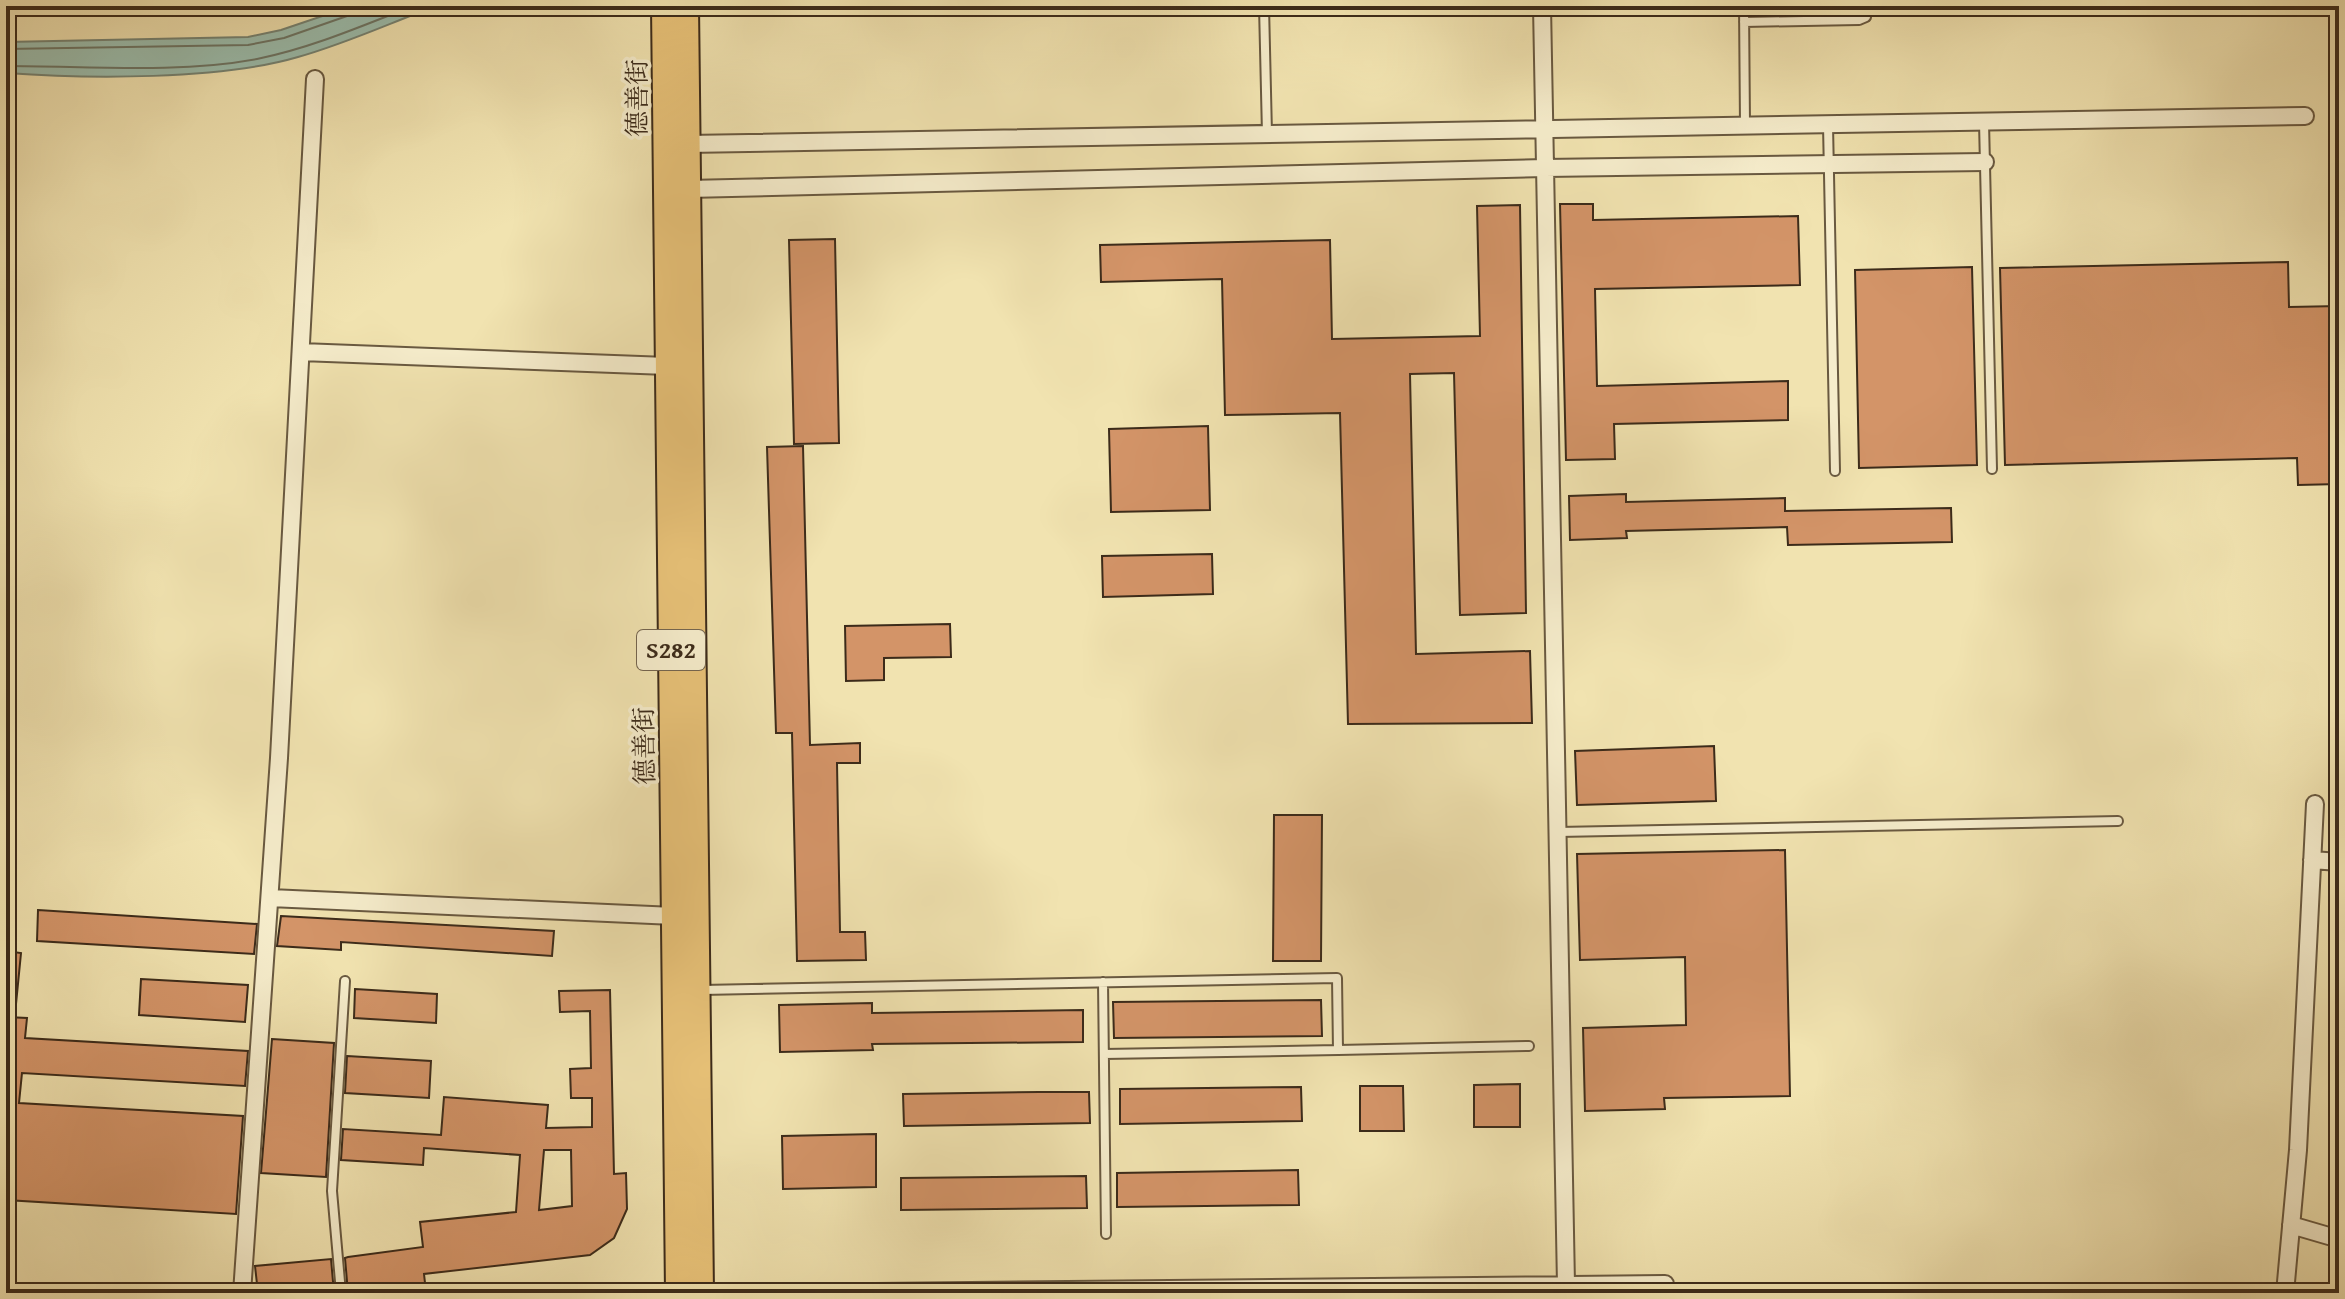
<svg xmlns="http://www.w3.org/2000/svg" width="2345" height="1299" viewBox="0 0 2345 1299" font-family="'Gentium Book Plus','Noto Serif SC',serif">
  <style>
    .water { fill: #9bbeae; stroke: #758373; stroke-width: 2 }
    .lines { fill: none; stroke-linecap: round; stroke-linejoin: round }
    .shore { stroke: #6c7464; stroke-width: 2 }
    .building { fill: #d39468; stroke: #3c2b1a; stroke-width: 2; fill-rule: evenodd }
    .service-casing { stroke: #695940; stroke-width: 12 }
    .minor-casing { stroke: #695940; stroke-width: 20 }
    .primary-casing { stroke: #3c2b1a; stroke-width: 28 }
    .service { stroke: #f6edcc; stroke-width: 8 }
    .minor { stroke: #f6edcc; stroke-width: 16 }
    .primary { stroke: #e8c278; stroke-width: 24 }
    .labels { text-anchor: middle; stroke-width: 7; stroke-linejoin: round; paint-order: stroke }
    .shield { fill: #f6edcc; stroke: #74654f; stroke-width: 2 }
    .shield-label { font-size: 24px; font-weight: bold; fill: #3c2b1a }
    .street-label { font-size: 26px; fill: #3c2b1a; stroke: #f6edcc }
  </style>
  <rect width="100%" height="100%" fill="#f1e3b0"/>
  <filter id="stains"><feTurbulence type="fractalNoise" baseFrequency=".0025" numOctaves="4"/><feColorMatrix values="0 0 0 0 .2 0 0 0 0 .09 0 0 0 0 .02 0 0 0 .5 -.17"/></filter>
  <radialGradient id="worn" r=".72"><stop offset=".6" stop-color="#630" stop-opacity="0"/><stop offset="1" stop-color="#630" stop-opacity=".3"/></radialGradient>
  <path class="water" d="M352,6H436C390,23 345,44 298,57C220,80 88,79 6,73V42L248,37L281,30Z"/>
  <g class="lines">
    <path class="shore" d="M6,49L248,45L284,38L347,16L351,6
      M6,66C88,66 176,74 257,59C311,48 362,26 413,6"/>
  </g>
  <path class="building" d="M1560,204H1593V220L1798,216L1800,285L1595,289L1597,386L1788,381V420L1614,424L1615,459L1566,460Z
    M1520,205L1526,613L1460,615L1454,373L1410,374L1416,654L1530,651L1532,723L1348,724L1340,413L1225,415L1222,279L1101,282L1100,245L1330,240L1332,339L1480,336L1477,206Z
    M835,239L839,443L794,444L789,240Z
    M2288,262L2289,307L2339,306V484L2298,485L2297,458L2005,465L2000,268Z
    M1972,267L1977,465L1859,468L1855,270Z
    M1208,426L1210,510L1111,512L1109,429Z
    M803,446L810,745L860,743V763H837L840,932H865L866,960L797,961L792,733H776L767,447Z
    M1626,494V502L1785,498V511L1951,508L1952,542L1788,545L1787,527L1626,531L1627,538L1570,540L1569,496Z
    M1212,554L1213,594L1103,597L1102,556Z
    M950,624L951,657L884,658V680L846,681L845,626Z
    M1714,746L1716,801L1577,805L1575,751Z
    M1274,815H1322L1321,961H1273Z
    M1785,850L1790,1096L1664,1098L1665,1109L1585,1111L1583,1028L1686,1025L1685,957L1580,960L1577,854Z
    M38,910L257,924L254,954L37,941Z
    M281,916L554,931L552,956L341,942V950L277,946Z
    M6,951L21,953L16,1004H6Z
    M141,979L248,985L245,1022L139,1015Z
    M355,989L437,994L436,1023L354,1018Z
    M610,990L614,1174L626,1173L627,1209L614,1238L590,1255L424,1274L425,1283L348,1293L345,1258L348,1257L423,1247L420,1222L516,1212L520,1155L424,1148L423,1165L341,1160L343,1129L441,1135L444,1097L548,1105L546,1128L592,1127V1098H571L570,1069L591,1068L590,1011L560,1012L559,991ZM544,1150H571L572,1206L539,1210Z
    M1321,1000L1322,1036L1114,1038L1113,1002Z
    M872,1003V1013L1083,1010V1042L872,1044L873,1050L780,1052L779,1005Z
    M6,1017L27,1018L25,1038L248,1051L245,1086L22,1073L19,1103L243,1116L236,1214L6,1200Z
    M272,1039L334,1043L326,1177L261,1173Z
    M347,1056L431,1061L429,1098L345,1093Z
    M1520,1084V1127H1474V1085Z
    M1360,1086H1403L1404,1131H1360Z
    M1301,1087L1302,1121L1120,1124V1089Z
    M1039,1092H1089L1090,1123L904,1126L903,1094Z
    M876,1134V1187L783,1189L782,1136Z
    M1298,1170L1299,1205L1117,1207V1173Z
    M1086,1176L1087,1208L901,1210V1178Z
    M331,1259L334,1293H258L255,1266Z"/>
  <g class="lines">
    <g class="service-casing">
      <path id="service" d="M1264,6L1267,134
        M1744,6L1745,125
        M1744,22L1859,20L1866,17L1867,6
        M1984,122L1992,469
        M1828,125L1835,471
        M1558,832L2118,821
        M1103,982L1106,1234
        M702,990L1337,978L1338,1050L1529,1046
        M1104,1054L1338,1050
        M341,1293L332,1191L345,981"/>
    </g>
    <g class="minor-casing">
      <path id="minor" d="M1542,6L1566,1285
        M687,144L2305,116
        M688,189L1545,168L1985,162
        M301,352L667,366
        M2312,860L2339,862
        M270,898L674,916
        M2291,1225L2339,1239
        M242,1293L279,758L315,79
        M781,1293L1665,1284
        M2285,1293L2298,1150L2315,804"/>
    </g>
    <g class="primary-casing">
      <path id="primary" d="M664,6L678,1293
        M686,6L701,1293"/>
    </g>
    <use href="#service" class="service"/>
    <use href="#minor" class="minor"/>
    <use href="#primary" class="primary"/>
  </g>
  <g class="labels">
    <rect class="shield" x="637" y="630" width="68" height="40" rx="6"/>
    <g class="shield-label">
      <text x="671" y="658">S282</text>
    </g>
    <g class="street-label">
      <text transform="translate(637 98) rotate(-90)" y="9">德善街</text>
      <text transform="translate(644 746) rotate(-91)" y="9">德善街</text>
    </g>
  </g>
  <rect width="2345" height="1299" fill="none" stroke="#f1e3b0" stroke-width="32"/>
  <rect x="8" y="8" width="2329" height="1283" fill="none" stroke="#3c2b1a" stroke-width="4"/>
  <rect x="16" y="16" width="2313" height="1267" fill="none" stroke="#3c2b1a" stroke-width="2"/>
  <rect width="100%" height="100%" filter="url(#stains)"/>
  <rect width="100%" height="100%" fill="url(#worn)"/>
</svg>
